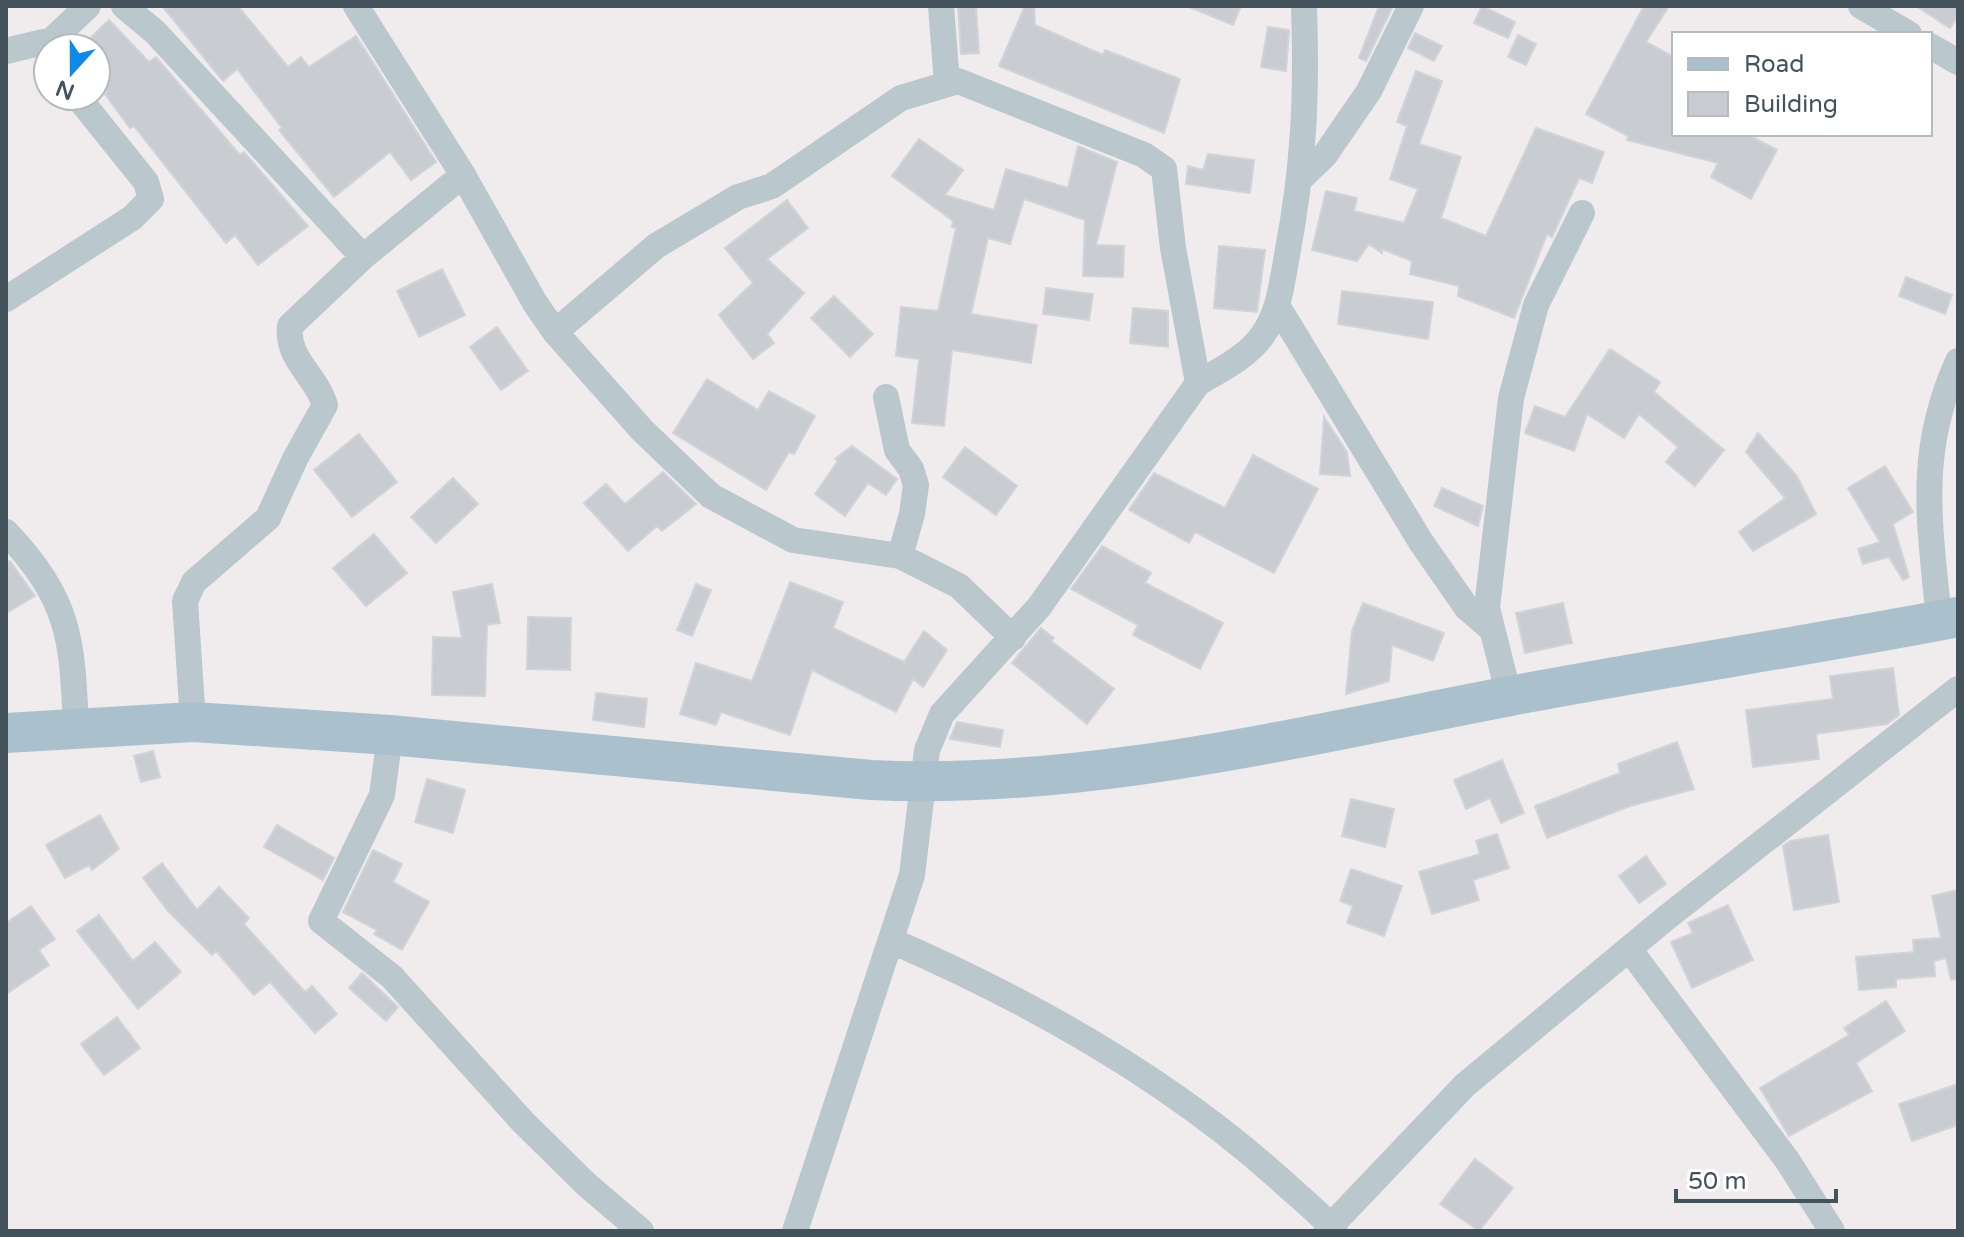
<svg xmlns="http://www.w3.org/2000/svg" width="1964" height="1237" viewBox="0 0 1964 1237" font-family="'Varela Round',sans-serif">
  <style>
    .building { fill: #c9cdd2; stroke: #d0d4d9; stroke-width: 2 }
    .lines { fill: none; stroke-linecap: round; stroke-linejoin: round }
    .minor { stroke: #bac7cd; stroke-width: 26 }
    .primary { stroke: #aac1cd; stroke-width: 40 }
  </style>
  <rect width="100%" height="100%" fill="#f0eced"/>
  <path class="building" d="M162,6H238L288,67L301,57L309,67L356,36L436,162L411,180L390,152L334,197L279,130L282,128L237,69L223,81Z
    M958,6H976L979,53L961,54Z
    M1025,6H1034L1035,25L1103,55L1105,50L1180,79L1164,133L999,66Z
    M1187,6H1241L1233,25Z
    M1379,6H1393L1366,61L1359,58Z
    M1482,6L1515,22L1508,38L1474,23Z
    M1644,6H1669L1646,42L1674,57V134H1747L1777,150L1751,199L1711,177L1718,163L1627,140L1628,136L1586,114Z
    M1916,6H1958V16L1950,28Z
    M109,20L149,62L156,57L240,155L244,152L308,226L258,265L235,235L226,243L134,126L130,128L105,94L107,92L96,79V48H80Z
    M1268,27L1289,30L1286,71L1261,67Z
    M1415,33L1442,46L1434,61L1408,48Z
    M1518,35L1536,44L1526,65L1508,57Z
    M1416,71L1442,81L1419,144L1461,157L1441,218L1486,236L1536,128L1604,152L1592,183L1579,178L1552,237L1547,234L1514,318L1458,296L1459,286L1410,274L1412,261L1382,249V253L1369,244L1357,261L1312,250L1326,191L1357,198L1354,211L1404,223L1418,189L1390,179L1407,126L1397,122Z
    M919,139L963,170L945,195L994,210L1006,169L1068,188L1078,146L1117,162L1096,245L1124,246L1123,277L1083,276L1085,220L1024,199L1010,244L988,238L971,314L1037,325L1031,363L952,350L944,426L912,423L919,359L896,356L901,307L938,311L956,228L952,227L953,221L892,176Z
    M1208,154L1254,160L1250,193L1186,184L1188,166L1203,170Z
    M787,200L808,228L767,259L804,293L767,334L774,343L753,359L719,315L753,283L725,248Z
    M1219,246L1265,250L1257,312L1214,308Z
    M442,269L465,315L419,337L397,291Z
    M1906,277L1952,295L1945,314L1899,296Z
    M1046,288L1093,294L1089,320L1043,314Z
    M1342,291L1433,302L1428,339L1338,324Z
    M834,296L873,334L850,357L811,318Z
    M1133,308L1168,311V347L1130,343Z
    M497,327L528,371L501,390L470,347Z
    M1610,349L1660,382L1654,392L1724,450L1695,486L1666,462L1678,447L1639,414L1624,438L1587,414L1574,451L1525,433L1535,406L1565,417Z
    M707,379L758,410L769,391L815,416L794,454L789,452L766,490L673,433Z
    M1324,417L1347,452L1350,476L1320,474Z
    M1758,433L1797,476L1816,514L1753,551L1739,532L1785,498L1746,452Z
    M359,434L397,482L352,517L314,470Z
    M852,446L897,479L886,495L868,483L845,516L815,494L838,461L835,459Z
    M965,447L1017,486L996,515L943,477Z
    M1253,455L1318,489L1274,573L1195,532L1189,543L1129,510L1154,473L1225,508Z
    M1885,466L1913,512L1893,524L1909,577L1903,580L1889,557L1863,564L1858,549L1880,542L1848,488Z
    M663,472L696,504L662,531L657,526L628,551L584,503L606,484L625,504Z
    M453,478L478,504L436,543L411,517Z
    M1442,488L1483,506L1478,526L1434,506Z
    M374,534L407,573L366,606L333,568Z
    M1102,546L1151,573L1145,583L1223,623L1200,669L1133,635L1138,625L1071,589Z
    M10,561L35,596L6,613V563Z
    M790,582L843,602L833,628L904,662L924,631L947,650L923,687L913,679L896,712L812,670L790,735L721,712L716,725L680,714L696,663L752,681Z
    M492,584L500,623L487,625L485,696L432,695L433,637L462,638L453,592Z
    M696,584L711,590L692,636L677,630Z
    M1363,603L1444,633L1433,661L1392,645L1389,681L1346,694L1352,631Z
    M1563,603L1572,643L1525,653L1516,613Z
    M528,617L571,618L570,670L527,669Z
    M1041,628L1054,638L1051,641L1114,689L1087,724L1012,663Z
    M1893,668L1899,715L1887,724L1816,734L1819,759L1753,767L1746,710L1833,699L1830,676Z
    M596,693L647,699L644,727L593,720Z
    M957,722L1003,730L1000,747L950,739Z
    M1677,742L1694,789L1630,806L1547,838L1535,806L1620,773L1618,764Z
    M153,751L160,777L141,782L134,756Z
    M1502,760L1524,813L1501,823L1490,798L1466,809L1454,780Z
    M427,779L465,790L453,833L415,822Z
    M1351,799L1394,809L1385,847L1342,836Z
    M100,815L119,849L92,870L89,865L65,878L46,845Z
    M277,825L334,858L323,880L264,847Z
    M1497,834L1509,868L1473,880L1479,900L1432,914L1419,872L1480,854L1476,841Z
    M1828,835L1839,902L1794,910L1783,846L1790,841Z
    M373,850L402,864L393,882L429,902L402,950L374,934L377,930L343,912Z
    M1646,856L1666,884L1639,903L1619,876Z
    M162,863L197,910L219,887L249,918L244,924L305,992L312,986L337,1014L315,1033L270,982L254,995L216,951L212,955L168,911L143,878Z
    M1351,869L1402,886L1384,936L1347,923L1353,906L1340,901Z
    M1958,890V979L1951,980L1946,958L1934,961L1935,976L1896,979V987L1859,990L1856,957L1914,952L1913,940L1941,938L1932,896Z
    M1728,905L1753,960L1692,988L1671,942L1693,933L1688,923Z
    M31,906L55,939L39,950L49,965L6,994V923Z
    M99,915L133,961L155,942L181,972L138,1009L77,931Z
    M362,973L398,1007L386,1021L349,988Z
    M1886,1001L1905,1031L1856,1063L1872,1091L1789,1136L1760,1088L1849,1035L1844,1028Z
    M117,1017L140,1048L104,1075L81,1044Z
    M1958,1084V1125L1912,1141L1899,1104Z
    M1475,1159L1513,1188L1479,1231L1440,1204Z"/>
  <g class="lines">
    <path class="minor" d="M124,6L155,32L363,257
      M356,6L463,175L535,303L555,332L642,430L711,496L793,540L900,556L959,586L1013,638
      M941,6L947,84
      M1861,6L1909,34
      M1930,46L1958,62
      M6,51L52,40L88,6
      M1302,177L1325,155L1369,91L1411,6
      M6,299L132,218L151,199L146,182L77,96
      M1278,307L1421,542L1467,608L1490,628
      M555,332L656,246L738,197L772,186L901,98L958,81L1144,155L1164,169L1173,248L1198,383
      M886,397L897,450L911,469L916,485L912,514L900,556
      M6,532C71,601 72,639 76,728
      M1939,620C1930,523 1916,454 1958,361
      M1509,696L1487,608L1511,398L1536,305L1582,213
      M193,722L185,601L194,582L268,518L295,459L325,405C316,375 286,359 290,326L363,257L463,175
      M390,735L382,795L321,921L392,977L523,1122L587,1185L641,1231
      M892,941C1032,1002 1169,1079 1282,1181C1299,1197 1320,1213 1335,1231
      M1629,949L1787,1160L1832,1231
      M795,1231L912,875L927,750L942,714L1039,607L1198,383C1220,370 1247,357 1262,336C1279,313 1282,283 1287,255C1304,165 1307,98 1304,6
      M1326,1231L1465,1085L1666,918L1958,689"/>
    <path class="primary" d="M6,733L193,722L390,735L871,780C1085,790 1296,737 1505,697C1656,668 1808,646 1958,617"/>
  </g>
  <rect width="1964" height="1237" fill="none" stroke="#44535b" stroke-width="16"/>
  <rect x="1672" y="32" width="260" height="104" fill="#ffffff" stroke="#b4babd" stroke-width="2"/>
  <rect x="1688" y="58" width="40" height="12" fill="#aac1cd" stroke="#b4babd" stroke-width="2"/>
  <text x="1744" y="72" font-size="24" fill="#44535b">Road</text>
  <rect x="1688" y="92" width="40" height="24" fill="#c9cdd2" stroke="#b4babd" stroke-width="2"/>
  <text x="1744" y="112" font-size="24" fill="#44535b">Building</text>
  <g transform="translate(72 72) rotate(201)"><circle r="38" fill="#ffffff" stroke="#b4babd" stroke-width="2"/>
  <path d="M0-6L14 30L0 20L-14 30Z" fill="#1089e6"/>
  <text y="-12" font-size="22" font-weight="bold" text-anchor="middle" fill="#44535b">N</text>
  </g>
  <path d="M1676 1189v12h160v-12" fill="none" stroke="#44535b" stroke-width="4"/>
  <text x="1688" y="1189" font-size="24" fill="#44535b" stroke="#ffffff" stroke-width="6" paint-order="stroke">50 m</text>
</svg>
